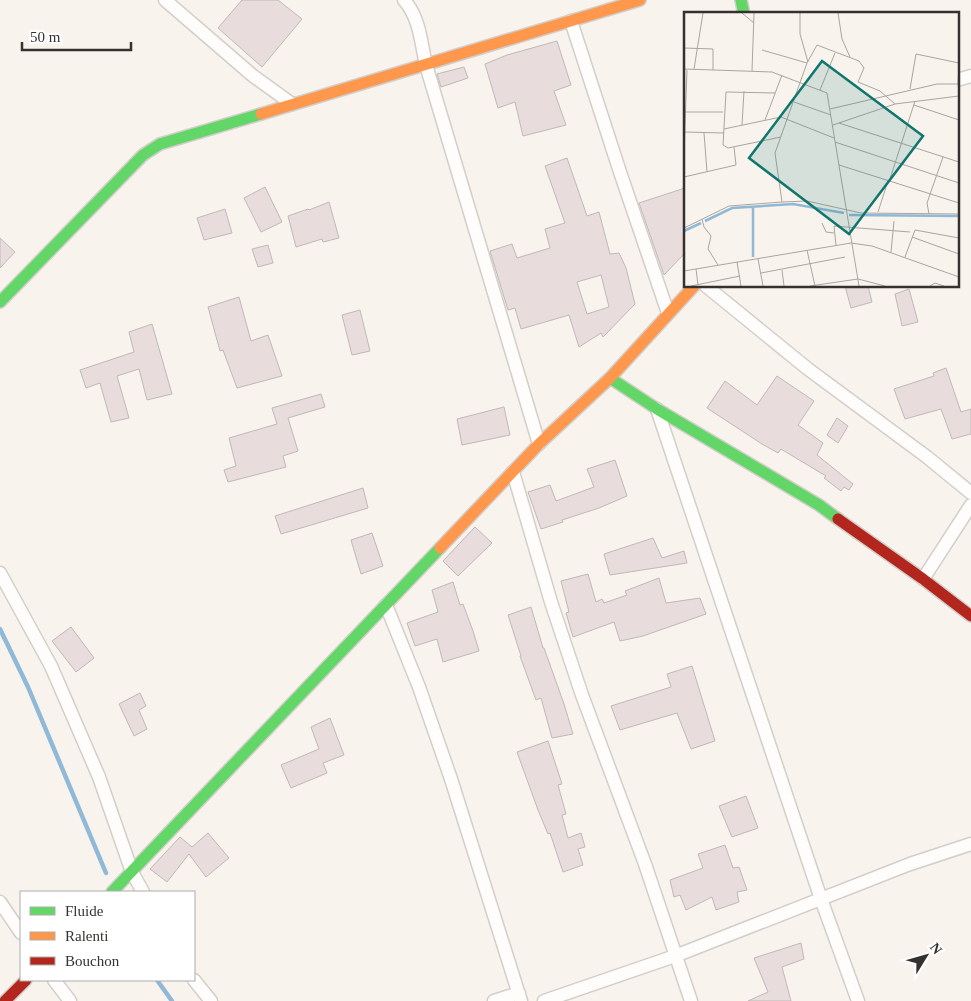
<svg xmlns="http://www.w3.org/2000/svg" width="971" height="1001" viewBox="0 0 971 1001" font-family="'Times New Roman',serif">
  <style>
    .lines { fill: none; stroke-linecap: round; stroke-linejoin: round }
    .stream { stroke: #8fb9d6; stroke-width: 4.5 }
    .building { fill: #e9dcdc; stroke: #beb9b8; fill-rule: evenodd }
    .street-casing { stroke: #d2ceca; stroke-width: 15 }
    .fast-casing { stroke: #d2ceca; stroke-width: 14 }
    .slow-casing { stroke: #d2ceca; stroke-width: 14 }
    .jam-casing { stroke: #d2ceca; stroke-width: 14 }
    .street { stroke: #fefdfc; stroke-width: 12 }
    .fast { stroke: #63d668; stroke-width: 11 }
    .slow { stroke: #ff974d; stroke-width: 11 }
    .jam { stroke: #b3261e; stroke-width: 11 }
    .inset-river { fill: none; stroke: #8fb9d6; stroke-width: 2.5 }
    .inset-road { fill: none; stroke: #aba5a1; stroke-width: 1 }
    .view { fill: #0f766e; fill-opacity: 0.15; stroke: #0f766e; stroke-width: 2.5 }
    .inset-edge { fill: none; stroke: #35312e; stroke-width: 2.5 }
  </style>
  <rect width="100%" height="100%" fill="#f9f3ee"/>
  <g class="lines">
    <path class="stream" d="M0,629L28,687L106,873
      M157,980L172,1001"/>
  </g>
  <path class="building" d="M242,0H278L302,19L262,67L218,28Z
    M557,41L571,85L554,91L566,125L523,136L515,102L498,108L485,64L507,55Z
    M464,67L468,78L441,87L437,74Z
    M567,158L587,216L599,212L610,254L619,253L626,268L635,304L603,337L601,333L579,347L569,315L521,329L515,308L508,310L490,251L512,244L517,258L550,248L545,229L565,223L545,166ZM601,275L609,307L587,314L577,282Z
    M265,187L282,222L261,232L244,198Z
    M685,188V253L664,275L639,203Z
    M329,202L339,238L323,242L322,239L296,247L288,216L308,209L309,210Z
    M225,209L232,233L204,240L197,218Z
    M0,238L15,252L0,268Z
    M268,245L273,263L258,267L252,249Z
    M845,286H868L872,302L851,308Z
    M909,289L918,322L902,326L895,294Z
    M239,297L251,341L268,335L282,376L237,388L223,350L220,351L208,307Z
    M360,310L370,351L352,355L342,315Z
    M152,324L172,394L147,400L139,369L117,376L129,418L111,422L100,383L86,388L80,370L134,352L129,332Z
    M946,368L961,412L971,409V434L952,439L941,409L905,419L894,389L934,376L933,373Z
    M777,376L814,401L798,425L823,443L817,455L853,484L849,490L844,487L841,491L824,478L826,476L781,449L778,453L762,444L707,408L725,381L757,405Z
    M321,394L325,407L288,418L298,451L283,456L286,467L228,482L224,470L236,466L229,438L277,424L272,408Z
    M504,407L510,435L462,445L457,419Z
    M837,418L848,426L838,443L827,435Z
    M615,460L627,496L599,508L562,520L563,522L541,529L528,492L550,485L556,501L594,487L587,469Z
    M363,488L368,508L281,534L275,516Z
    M475,527L492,543L458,576L443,561Z
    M372,533L383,566L361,574L351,540Z
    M653,538L662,558L684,551L687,563L610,575L604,554Z
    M588,574L596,602L602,599L604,603L627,595L625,591L659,578L666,603L700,598L706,614L643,636L620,641L614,622L573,637L566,613L569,612L561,581Z
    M453,582L460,605L463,604L473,631L479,651L443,662L437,639L415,646L407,623L438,612L432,590Z
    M531,607L543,648H544L564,704L573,734L552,738L541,698L536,700L520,656H521L508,615Z
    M71,627L94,658L76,672L52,641Z
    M692,666L715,741L691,749L677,713L620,730L611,706L671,687L667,674Z
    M140,693L146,706L139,710L147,729L134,736L119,704Z
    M330,718L344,755L323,763L327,773L291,788L281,765L319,749L311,727Z
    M548,741L562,784L558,785L566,814L562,815L568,838L581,833L585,847L578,849L583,865L563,872L550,833L548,834L538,810L517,752Z
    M746,796L758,828L732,837L719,806Z
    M208,833L229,858L206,877L189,854L167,882L150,869L180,837L192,847Z
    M725,845L733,868L739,867L747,890L737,892L739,902L716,910L712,897L686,910L680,895L674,897L670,880L703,868L698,854Z
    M801,943L804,959L782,967L791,1001H748L768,992L754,958Z"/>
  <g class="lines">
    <g class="street-casing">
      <path id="street" d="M165,0L252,75L292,104
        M404,0C420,18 421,43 426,65L539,444
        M571,21L620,172L668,313
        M957,80L971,76
        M706,286L808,369L927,457L971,493
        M657,409L821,899L858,1001
        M513,472L551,602L582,695L645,864L691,1001
        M0,573L51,666L99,777L132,872L143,892
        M923,579L971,505
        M386,605L419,687L451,779L521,1001
        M0,902L21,933
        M54,980L70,1001
        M194,980L211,1001
        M494,1001L519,993
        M544,1001L675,956L910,864L971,844"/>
    </g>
    <g class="fast-casing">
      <path id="fast" d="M741,0L744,14
        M0,302L143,155L160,144L261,114
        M610,378L657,409L819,505L838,519
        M112,892L440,548"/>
    </g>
    <g class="slow-casing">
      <path id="slow" d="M261,114L640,0
        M440,548L539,444L610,378L694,286"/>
    </g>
    <g class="jam-casing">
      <path id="jam" d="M838,519L923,579L971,616
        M5,1001L26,980"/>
    </g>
    <use href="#street" class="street"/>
    <use href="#fast" class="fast"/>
    <use href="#slow" class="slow"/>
    <use href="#jam" class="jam"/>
  </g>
  <g transform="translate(684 12)">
    <rect width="275" height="275" fill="#f9f3ee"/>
    <path class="inset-river" d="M69,196V245M165,203L275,204M21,209L48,196L109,192L160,201M0,219L17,211"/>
    <path class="inset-road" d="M58,1L70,11M116,1V22L124,50M154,1L158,27L166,45M0,36L29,37V58M78,38L123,51M0,57L88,60L143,81L175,274M10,57L19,1M68,59L70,1M274,72L275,54M226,77L232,42L275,51M136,78L151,41M91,81L42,80L39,133L44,136L97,125M110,90L147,103M230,93L275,108M146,97L253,72H274L275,78M1,100H39M81,108L98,63M155,111L275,150M58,113L60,79M149,113L211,92L275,84M40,117L97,105L150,126M1,120L40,121M20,121L23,160M151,130L275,171M0,141L3,58M155,153L275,191M0,165L52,153L50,135M205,170L231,89M98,190L91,141L123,51L133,33L175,49L180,56L174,70L196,79L211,92M194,200L204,169M245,202L243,191L259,145M18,207L20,215L27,224L24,237L34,253M138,211L142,220L150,221M0,216L45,194L98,190L123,189L177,201L275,202M228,225L275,242M152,233L150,214L226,220M123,238L131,274M207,240L210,209M221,245L231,218L275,226M74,247L79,274M53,250L57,274M12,257L14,273M98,258L100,274M0,259L167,231L188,234L275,265M77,261L161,245M7,274L56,264M126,274L174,267L201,274M246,274L251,271L260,274"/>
    <path class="view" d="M138,49L239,124L165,222L65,146Z"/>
    <rect width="275" height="275" class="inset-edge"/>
  </g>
  <rect x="20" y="891" width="175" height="90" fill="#ffffff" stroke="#aeadab"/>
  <rect x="30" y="907" width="25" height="8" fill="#63d668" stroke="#aeadab"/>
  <text x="65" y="916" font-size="15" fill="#35312e">Fluide</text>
  <rect x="30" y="932" width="25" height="8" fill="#ff974d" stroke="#aeadab"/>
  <text x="65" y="941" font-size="15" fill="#35312e">Ralenti</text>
  <rect x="30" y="957" width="25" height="8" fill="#b3261e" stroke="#aeadab"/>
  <text x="65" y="966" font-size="15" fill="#35312e">Bouchon</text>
  <g transform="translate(926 956) rotate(53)" stroke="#ffffff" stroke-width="4" paint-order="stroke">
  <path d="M0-4L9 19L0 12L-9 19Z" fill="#35312e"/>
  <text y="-8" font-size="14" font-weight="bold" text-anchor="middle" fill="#35312e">N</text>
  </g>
  <path d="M22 42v8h109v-8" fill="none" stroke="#35312e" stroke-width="2.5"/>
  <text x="30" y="42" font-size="15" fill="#35312e" stroke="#ffffff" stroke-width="4" paint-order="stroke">50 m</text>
</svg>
